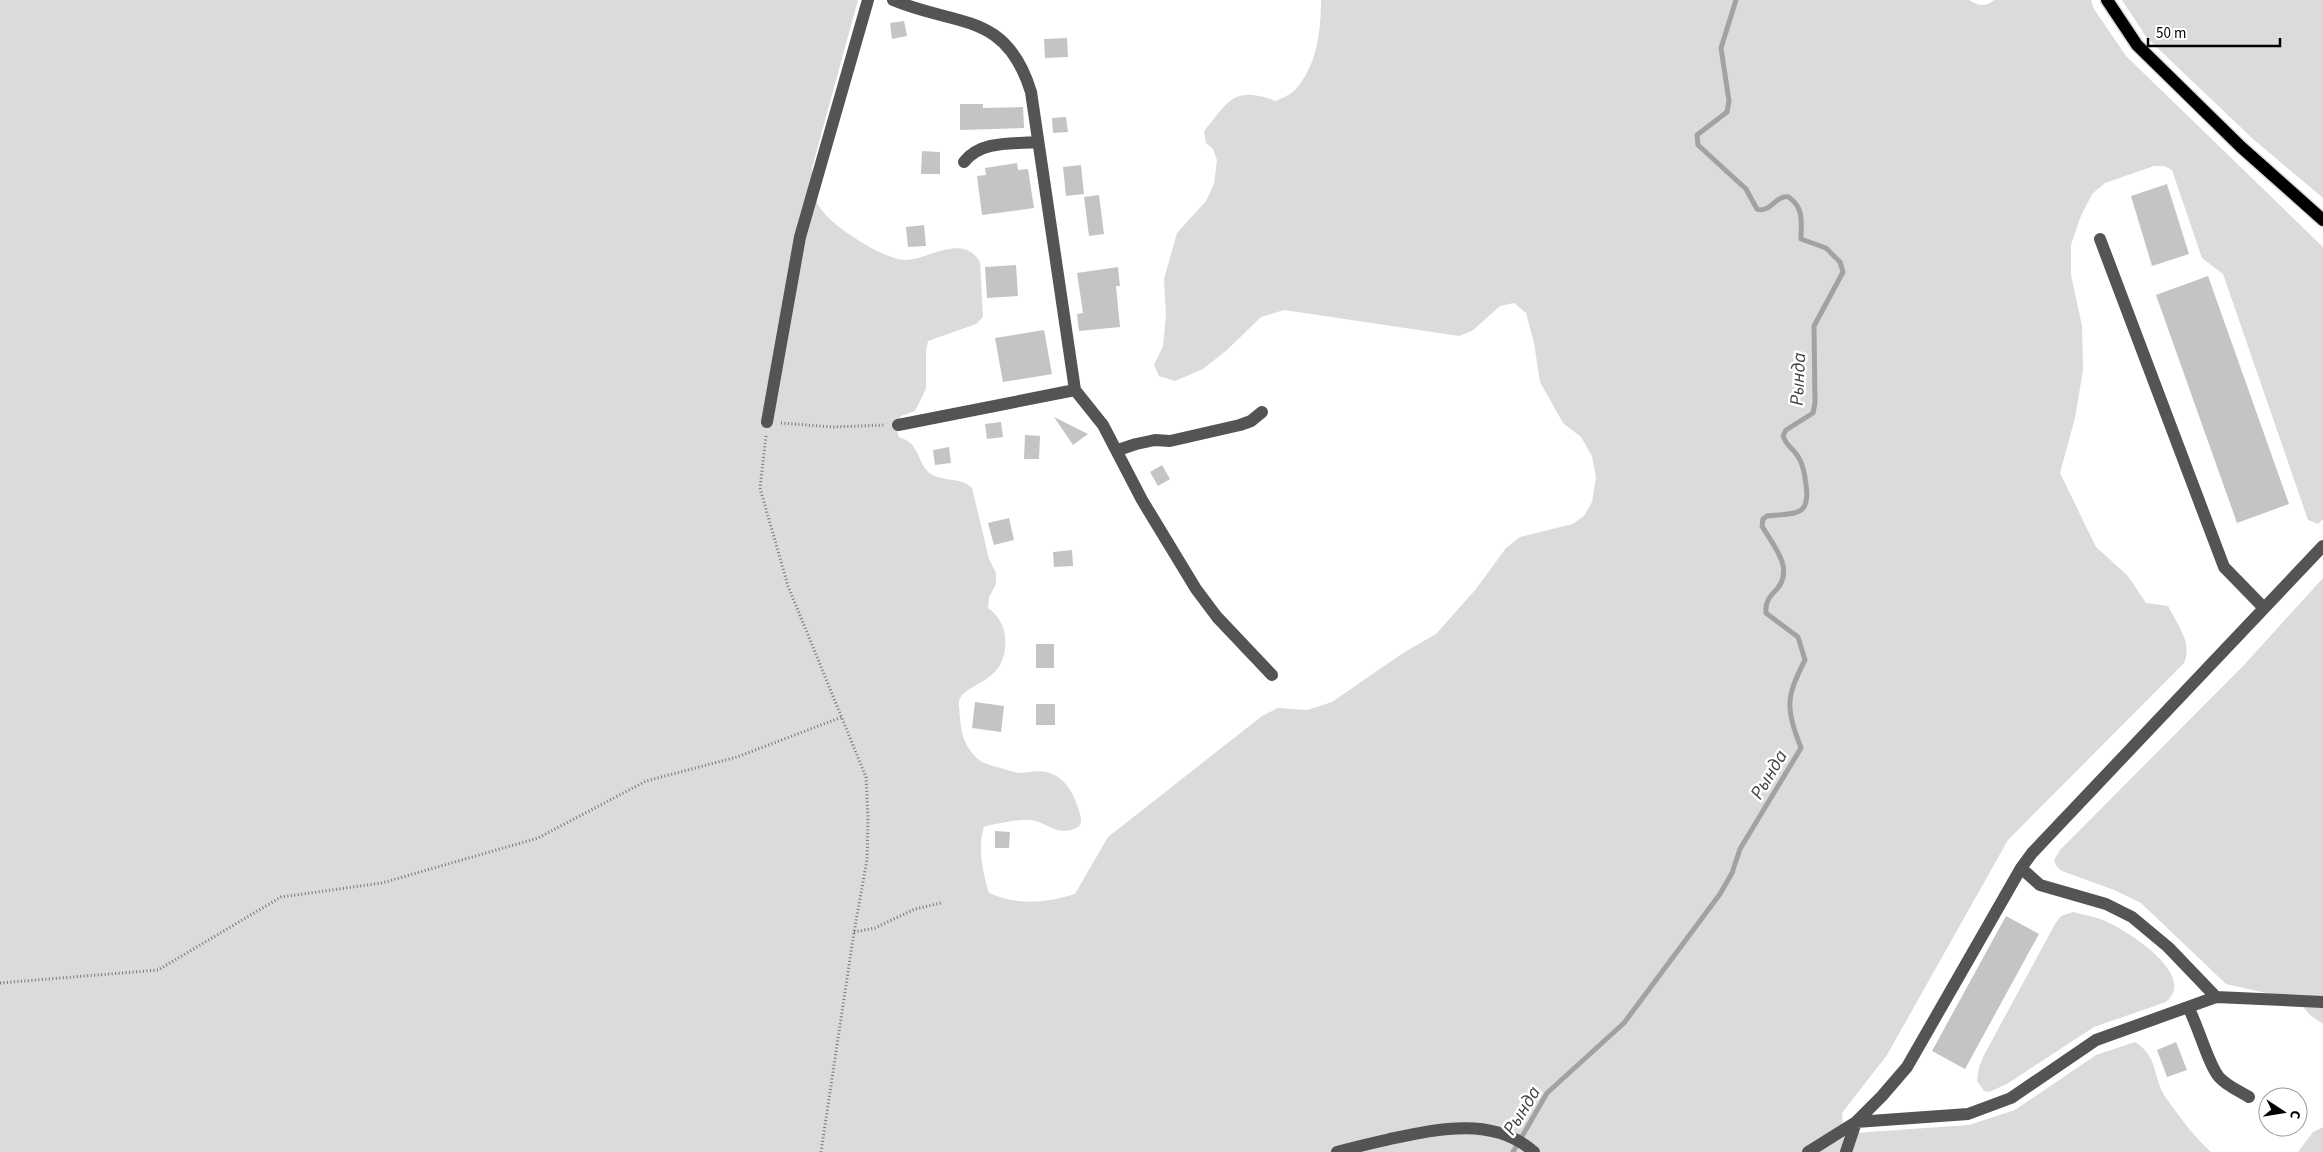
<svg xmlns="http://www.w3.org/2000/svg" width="2323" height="1152" viewBox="0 0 2323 1152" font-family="'Source Sans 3',sans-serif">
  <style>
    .green { fill: #dbdbdb }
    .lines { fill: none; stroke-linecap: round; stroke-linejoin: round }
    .stream { stroke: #a2a2a2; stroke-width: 5 }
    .building { fill: #c4c4c4 }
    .major-casing { stroke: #dbdbdb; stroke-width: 15 }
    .path { stroke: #767676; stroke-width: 3; stroke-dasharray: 1 2.5; stroke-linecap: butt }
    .minor { stroke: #545454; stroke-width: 12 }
    .major { stroke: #000; stroke-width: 12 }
    .labels { text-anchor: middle; stroke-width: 5; stroke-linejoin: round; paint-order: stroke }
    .water-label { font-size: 19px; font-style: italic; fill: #434343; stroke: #fff }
  </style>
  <rect width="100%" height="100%" fill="#fff"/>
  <path class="green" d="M0,0H858L812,168C812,181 813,199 821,209C833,227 884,260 906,260C930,259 963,233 980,262L983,317L976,324L928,341L926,351V389L915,411L901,416L895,423L899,437C922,444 916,464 931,474C944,482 961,477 972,488L989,559L996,573V584L989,597L988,608C997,614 1004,625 1005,636C1010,689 957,680 959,706C961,729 961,744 979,760C984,764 991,765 997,767C1004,769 1012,772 1019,773C1027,773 1038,770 1046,772C1066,776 1075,796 1080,814C1082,820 1082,827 1074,829C1056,836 1047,822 1031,820C1018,819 1003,823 990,825L984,827C977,848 983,873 989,893C1020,906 1044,903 1075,894L1108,837L1262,716L1278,708L1307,710L1332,702L1403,653L1436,634L1476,589L1506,548L1520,537L1573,524L1584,516L1592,502L1596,477L1592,456L1581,437L1563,423L1540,382L1534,343L1526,313L1514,303L1500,306L1472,331L1459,336L1284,310L1261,317L1227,350L1203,369L1175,381L1159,376L1154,365L1163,346L1166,315L1164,279L1177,233L1206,201L1214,184L1217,160L1213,149L1206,143L1204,131C1229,101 1233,85 1276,101C1282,98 1292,94 1296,89C1317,65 1321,31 1321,0H1969C1977,6 1987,7 1994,0H2091L2094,9L2126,56L2323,247V519L2318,524L2308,520L2223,274L2202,258L2172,170L2164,166H2154L2105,183L2092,194L2080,218L2071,245V275L2082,326L2083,370L2075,418L2060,473L2096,547L2128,576L2146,603L2168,606C2177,625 2193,642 2184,663L2008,840L1887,1055L1842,1113L1843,1129L1854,1133L1969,1125L2015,1110L2096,1055L2135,1042C2159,1057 2152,1077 2166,1098C2179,1116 2194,1137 2211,1152H0Z
    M2122,0H2323V198L2253,139L2147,38Z
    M2323,578V1024L2310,1015L2297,1000L2226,984L2141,903L2114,890L2062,871L2057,867L2054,860L2060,850L2244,665Z
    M2073,912C2083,915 2094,916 2103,920C2125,929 2199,975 2166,1002L2094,1027L2007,1084L1989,1092L1984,1091L1977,1081L1979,1067L1983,1057L2055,924L2061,916Z
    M2323,1127V1152H2298L2313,1132Z"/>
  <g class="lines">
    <path class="stream" d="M1513,1152L1547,1093L1624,1023L1720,894L1732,873L1740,849L1801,748C1786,708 1785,699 1805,660L1798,637L1766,613C1765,602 1769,597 1777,589C1795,568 1772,544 1762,526L1763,519L1767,516C1793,513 1811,518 1806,485C1805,475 1803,463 1797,455C1792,448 1786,445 1783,436L1786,430L1813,413L1815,403L1814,326L1843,272L1840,262L1826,248L1801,239C1801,224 1804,209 1791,199C1789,197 1788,196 1784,197C1774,199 1769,213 1757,209L1746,189L1698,145L1697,135L1727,112L1729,101L1721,48L1736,0"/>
  </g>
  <path class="building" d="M904,21L907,36L892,39L890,23Z
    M1067,38L1068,57L1045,58L1044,39Z
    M960,104H983V108L1023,107L1024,128L960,130Z
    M1066,117L1068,132L1053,133L1052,118Z
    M922,151L940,152V174H921Z
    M1017,163L1018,170L1028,169L1034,208L982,215L977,176L986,175L985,168Z
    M1081,165L1084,194L1066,196L1063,167Z
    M2167,184L2189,254L2152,266L2131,196Z
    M1099,195L1104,234L1089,236L1084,197Z
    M924,225L926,246L908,247L906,227Z
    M1016,265L1018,296L987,298L985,267Z
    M1118,267L1120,286H1116L1120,327L1079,331L1077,314L1083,313L1077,273Z
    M2208,276L2289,504L2237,523L2156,295Z
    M1044,330L1052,374L1003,382L995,338Z
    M1054,417L1088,434L1073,445Z
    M1001,422L1003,437L987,439L985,424Z
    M1025,435L1040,436L1039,459H1024Z
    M949,447L951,463L935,465L933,450Z
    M1162,465L1170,479L1158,486L1150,472Z
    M1009,518L1014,540L994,545L988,523Z
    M1072,550L1073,566L1054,567L1053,552Z
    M1036,644H1054V668H1036Z
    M975,702L1004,706L1001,732L972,728Z
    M1036,704H1055V725H1036Z
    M995,831L1010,832L1009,848H995Z
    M2006,916L2039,934L1965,1069L1932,1051Z
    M2176,1042L2187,1070L2167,1077L2157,1050Z"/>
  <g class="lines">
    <g class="major-casing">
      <path id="major" d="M2107,0L2137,45L2241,147L2323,220"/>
    </g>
    <path class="path" d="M781,423L833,427L885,425
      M766,436L760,488L788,586L866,777L868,818L867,860L854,932L821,1152
      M854,932L875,928L915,909L941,903
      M0,983L158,970L281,897L382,883L538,838L646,781L737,757L842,717"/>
    <path class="minor" d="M893,0C957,27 1006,11 1031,92L1075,390L1103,425L1142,500L1196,589L1217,617L1272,675
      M964,162C981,140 1013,144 1038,142
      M2100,239L2224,567L2264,608
      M767,422L800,237L868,0
      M898,425L1075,390
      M1118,450L1136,444L1155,440L1170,441L1240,425L1251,421L1262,412
      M2021,868L2040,885L2106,904L2132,917L2168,947L2216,997
      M2189,1009C2198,1026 2209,1066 2219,1077C2227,1086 2239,1091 2249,1097
      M1337,1152C1355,1147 1373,1143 1390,1139C1437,1129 1494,1116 1534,1152
      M1808,1152L1856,1122L1968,1114L2011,1098L2096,1040L2216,997L2323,1002
      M1846,1152L1856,1122L1882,1096L1907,1067L2021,868L2032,853L2323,546"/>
    <use href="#major" class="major"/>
  </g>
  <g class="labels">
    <g class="water-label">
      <text transform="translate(1797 379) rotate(-87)" y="7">Рында</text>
      <text transform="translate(1768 774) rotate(-59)" y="7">Рында</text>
      <text transform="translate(1521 1110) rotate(-58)" y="7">Рында</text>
    </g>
  </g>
  <g transform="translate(2283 1112) rotate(102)"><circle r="24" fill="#ffffff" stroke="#999999"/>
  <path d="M0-4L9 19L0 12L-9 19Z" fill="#000000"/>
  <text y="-8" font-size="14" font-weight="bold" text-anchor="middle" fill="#000000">С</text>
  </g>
  <path d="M2148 38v8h132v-8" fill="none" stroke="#000000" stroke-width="2.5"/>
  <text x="2156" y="38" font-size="15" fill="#000000" stroke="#ffffff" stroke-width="4" paint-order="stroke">50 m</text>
</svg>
